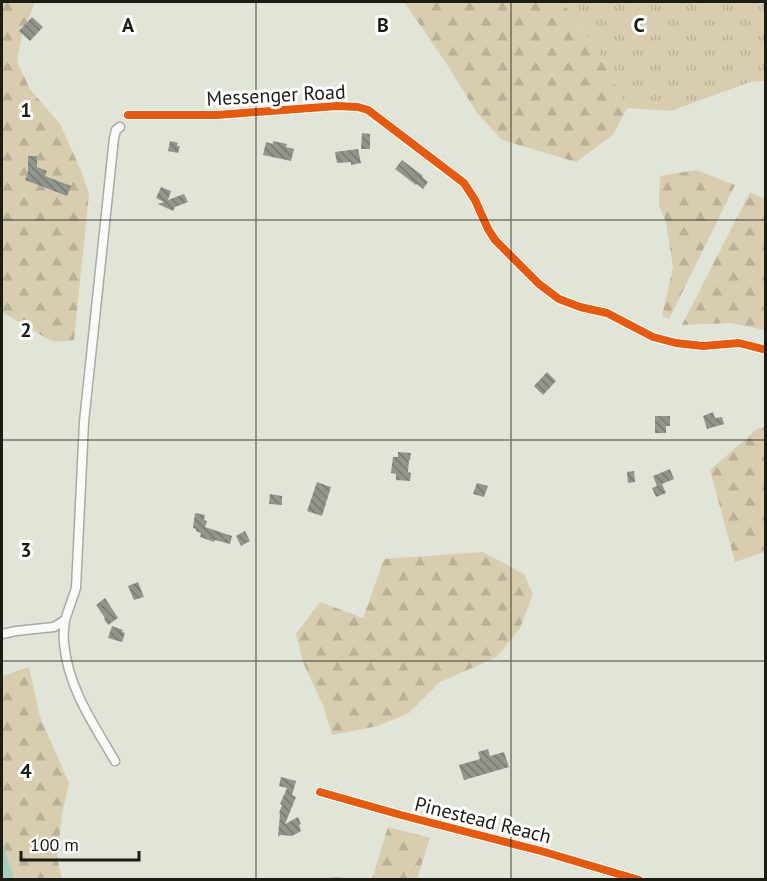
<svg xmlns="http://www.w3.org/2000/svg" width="767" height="881" viewBox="0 0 767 881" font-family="'PT Sans',sans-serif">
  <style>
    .grass { fill: url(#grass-tufts) }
    .forest { fill: url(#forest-firs) }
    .water { fill: #a7cfbb }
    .building { fill: url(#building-back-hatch) }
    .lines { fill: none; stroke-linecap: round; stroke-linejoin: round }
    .minor-casing { stroke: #a8aba2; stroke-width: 11 }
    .minor { stroke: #fafbf9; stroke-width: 8 }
    .cycleway-casing { stroke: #fff; stroke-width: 11 }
    .cycleway { stroke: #e8590c; stroke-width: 8 }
    .grid { fill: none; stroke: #1b1d15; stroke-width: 1.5; stroke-opacity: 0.55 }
    .labels { text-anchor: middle; stroke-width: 6; stroke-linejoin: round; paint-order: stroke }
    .street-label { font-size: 20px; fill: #1b1d15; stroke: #fff }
    .grid-label { font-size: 20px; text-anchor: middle; font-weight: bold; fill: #1b1d15; stroke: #fff; stroke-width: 6; stroke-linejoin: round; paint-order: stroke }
  </style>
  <defs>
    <pattern id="grass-tufts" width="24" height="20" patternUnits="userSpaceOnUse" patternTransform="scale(1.5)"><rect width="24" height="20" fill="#d9cdb0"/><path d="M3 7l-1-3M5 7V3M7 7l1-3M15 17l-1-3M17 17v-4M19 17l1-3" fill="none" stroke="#bab096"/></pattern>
    <pattern id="forest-firs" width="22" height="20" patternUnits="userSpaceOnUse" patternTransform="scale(1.5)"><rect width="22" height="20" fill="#d9cdb0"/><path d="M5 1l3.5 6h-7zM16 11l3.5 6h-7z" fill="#bab096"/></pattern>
    <pattern id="building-back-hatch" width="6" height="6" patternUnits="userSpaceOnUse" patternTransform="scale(1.5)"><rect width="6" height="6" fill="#91968d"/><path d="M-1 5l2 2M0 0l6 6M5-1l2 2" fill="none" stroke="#767a72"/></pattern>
  </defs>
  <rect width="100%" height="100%" fill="#e1e5d8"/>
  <path class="grass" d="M562,2H765V81L750,82L671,111L627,108L601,56Z"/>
  <path class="forest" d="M2,2H35L22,35L17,61L30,89L60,124L81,170L89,194L74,340L56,342L46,338L2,312Z
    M404,2H562L601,56L627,108L613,135L576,162L502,140L477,113L448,66Z
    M696,170L735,185L669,319L662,316L673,267L666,222L659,205L660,176Z
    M750,192L765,199V330L730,323L682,325Z
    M765,427V552L735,562L710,470L757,429Z
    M483,552L524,574L533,594L520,628L497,657L440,682L409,713L378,726L332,735L324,708L303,662L296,634L320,602L363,618L384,559Z
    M29,667L40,717L69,783L62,815L57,858L62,879H14L2,839V676Z
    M388,827L430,838L417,879H329L330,877L372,879Z"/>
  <path class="water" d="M2,839L14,879H2Z"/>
  <path class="building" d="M32,17L43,27L30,41L19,31Z
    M362,133L370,134V149H361Z
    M170,141L178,143L177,146H180L178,153L168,151Z
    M273,141L287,144L286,147L294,149L291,161L263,155L266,142L273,144Z
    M358,149L361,163L351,165V162L337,163L335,152Z
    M28,156H37V167L47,171L45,176L71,186L67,196L25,180L28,172Z
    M402,160L423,176L422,177L428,182L423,189L417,184L416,185L395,169Z
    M161,187L171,191L168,200L184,194L188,202L175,207L173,211L158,204L164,202L156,198Z
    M547,372L556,381L543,395L534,386Z
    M713,412L715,418L722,417L724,424L707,429L703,416Z
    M655,416H670V426H666V433H655Z
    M398,452L411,453L410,460H409L408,472L411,473L410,481L396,480V474L391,473L393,457H398Z
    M670,469L674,479L657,486L653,476Z
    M634,471L635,482L628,483L627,472Z
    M317,482L331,487L322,516L307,511Z
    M477,483L488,486L484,497L473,494Z
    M662,484L666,493L656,497L652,488Z
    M270,494L282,496V505L269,504Z
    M195,513L205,515L204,520L207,521L205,527L232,536L230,544L215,540L214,542L200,537L201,533L196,531V529L193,528Z
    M245,531L250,541L241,546L236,536Z
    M138,582L144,597L134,600L128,586Z
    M105,598L118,618L108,625L104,619L105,618L96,605Z
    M112,626L123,630L122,632L125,633L122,642L108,638Z
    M488,749L490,756L504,752L509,767L464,780L459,765L480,759L478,752Z
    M281,777L296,781L292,795L296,797L285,824L298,817L301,824L299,825L301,831L292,836L280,835L278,837L280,814L279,813L282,805L280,804L287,788L279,786Z"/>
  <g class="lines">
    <g class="minor-casing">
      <path id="minor" d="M128,115H217L337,106L358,107L368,110L464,183L475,200L488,229L495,240L539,284L559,299L580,307L607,313L653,337L676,343L703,346L739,343L766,350
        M65,620C64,627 63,635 64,643C68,688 93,723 115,761
        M2,634L16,631L54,627L65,620L76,588L84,422L114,138L116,130L120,127
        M320,792L401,815L541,851L639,880"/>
    </g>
    <use href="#minor" class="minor"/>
    <g class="cycleway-casing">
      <path id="cycleway" d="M128,115H217L337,106L358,107L368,110L464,183L475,200L488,229L495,240L539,284L559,299L580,307L607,313L653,337L676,343L703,346L739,343L766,350
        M320,792L401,815L541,851L639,880"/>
    </g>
    <use href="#cycleway" class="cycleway"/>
  </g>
  <path class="grid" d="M256,2V880M511,2V880M2,220H766M2,440H766M2,661H766"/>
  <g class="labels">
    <g class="street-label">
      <text transform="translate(276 95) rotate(-3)" y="7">Messenger Road</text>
      <text transform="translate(483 820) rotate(14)" y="7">Pinestead Reach</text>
    </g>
  </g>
  <g class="grid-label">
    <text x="128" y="32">A</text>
    <text x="383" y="32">B</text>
    <text x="639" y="32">C</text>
    <text x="26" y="117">1</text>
    <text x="26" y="337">2</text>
    <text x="26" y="557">3</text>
    <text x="26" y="778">4</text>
  </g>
  <rect width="767" height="881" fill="none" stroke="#1b1d15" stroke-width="6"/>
  <path d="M21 851v9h118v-9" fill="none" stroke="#1b1d15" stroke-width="3"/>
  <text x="30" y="851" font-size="18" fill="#1b1d15" stroke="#ffffff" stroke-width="4.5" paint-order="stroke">100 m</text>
</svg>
